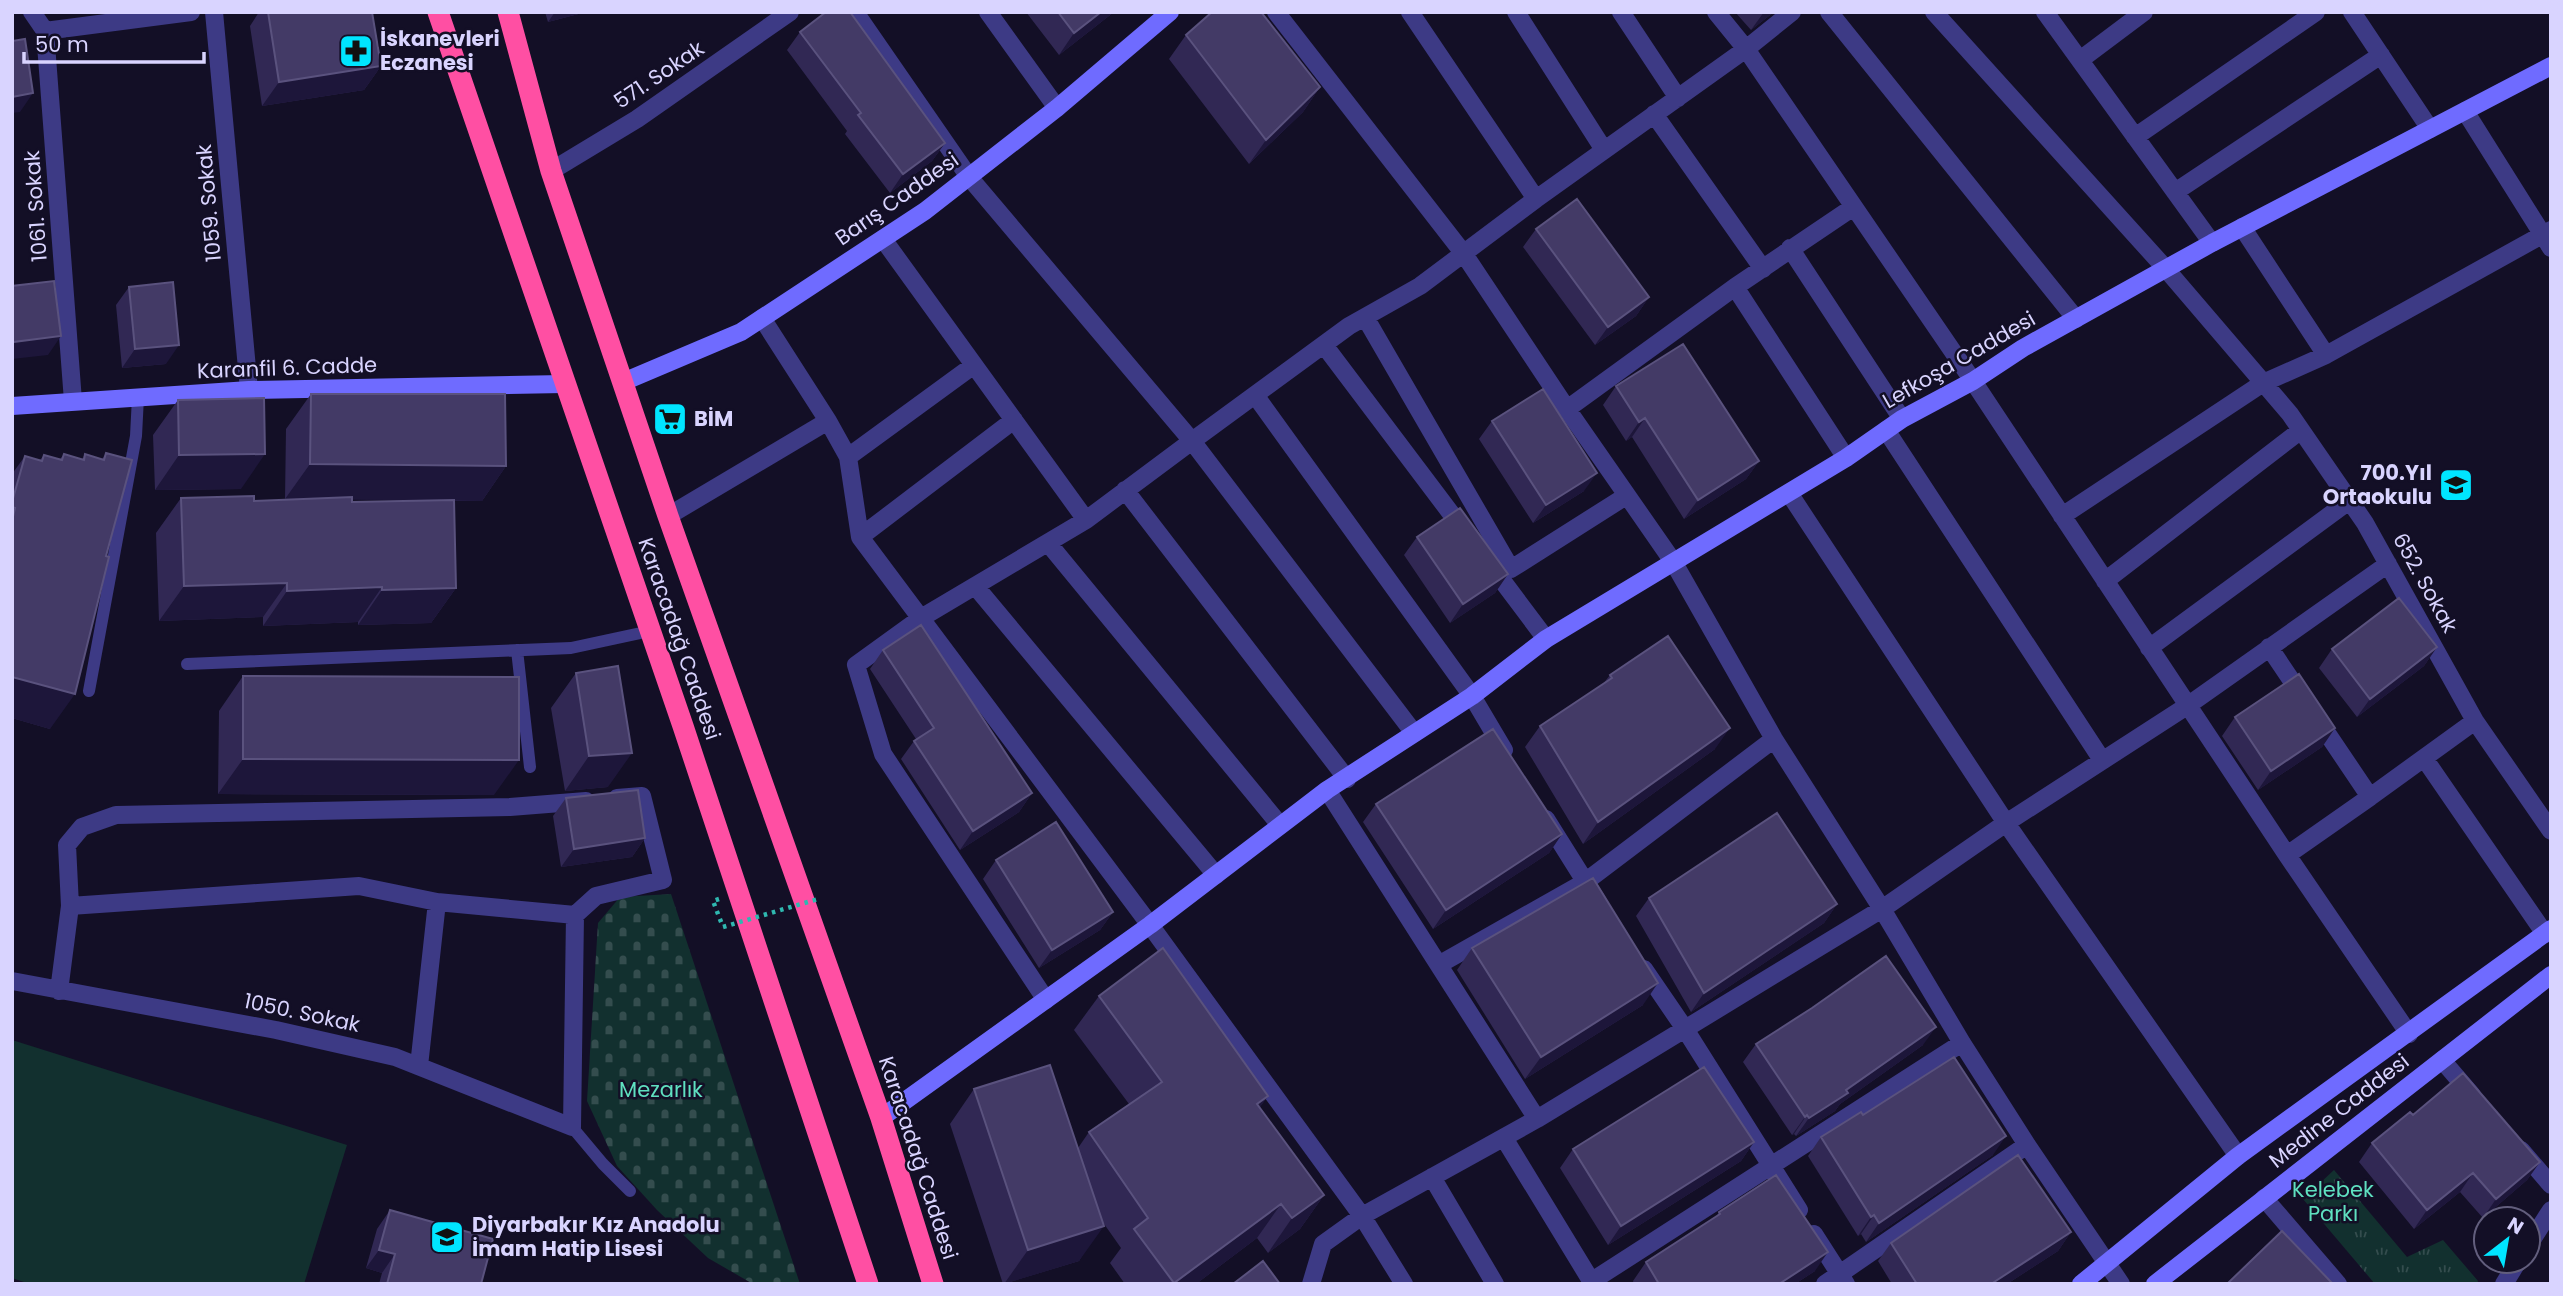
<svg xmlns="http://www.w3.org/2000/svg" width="2563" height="1296" viewBox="0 0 2563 1296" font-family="Poppins,sans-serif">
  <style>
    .cemetery { fill: url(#cemetery-stones) }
    .park { fill: url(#park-tufts) }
    .pitch { fill: #12302f }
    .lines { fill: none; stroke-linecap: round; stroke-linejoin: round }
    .path { stroke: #2fb8b0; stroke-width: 4.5; stroke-dasharray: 3.5 5; stroke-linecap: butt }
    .lane { stroke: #3d3a85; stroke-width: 12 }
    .street { stroke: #3d3a85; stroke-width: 18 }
    .secondary { stroke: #6f6bff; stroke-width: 18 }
    .highway { stroke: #ff4fa3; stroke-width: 21 }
    .path-bridge { stroke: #2fb8b0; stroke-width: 4.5; stroke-dasharray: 3.5 5; stroke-linecap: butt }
    .wall { fill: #312854; fill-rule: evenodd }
    .shaded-wall { fill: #1d163a }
    .building { fill: #433a66; stroke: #5a527e; stroke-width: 2 }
    .labels { text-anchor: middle; stroke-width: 5; stroke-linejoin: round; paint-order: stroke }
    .poi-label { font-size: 21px; font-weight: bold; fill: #d9d4ff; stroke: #130f26; text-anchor: start }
    .street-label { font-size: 21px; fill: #d9d4ff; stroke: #130f26 }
    .park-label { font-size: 21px; fill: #5fe0c0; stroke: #130f26 }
  </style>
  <defs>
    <pattern id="cemetery-stones" width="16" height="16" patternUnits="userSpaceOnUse" patternTransform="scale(1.75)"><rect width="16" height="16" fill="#12302f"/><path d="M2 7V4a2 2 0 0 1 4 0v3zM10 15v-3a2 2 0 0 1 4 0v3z" fill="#344d4e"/></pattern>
    <pattern id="park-tufts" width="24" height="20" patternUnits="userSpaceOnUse" patternTransform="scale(1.75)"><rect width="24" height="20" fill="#12302f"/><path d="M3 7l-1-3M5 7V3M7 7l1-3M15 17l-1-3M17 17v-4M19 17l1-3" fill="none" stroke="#344d4e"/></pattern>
  </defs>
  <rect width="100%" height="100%" fill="#130f26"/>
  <path class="cemetery" d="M671,894L800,1284H753L708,1258L657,1210L617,1166L587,1101L598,923L620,897Z"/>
  <path class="park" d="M2334,1170L2407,1257L2443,1240L2478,1281L2477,1284H2375L2303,1199Z"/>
  <path class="pitch" d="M12,1040L347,1145L304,1284H30L12,1278Z"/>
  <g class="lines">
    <path class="path" d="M719,899L713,901L723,927"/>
    <path class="lane" d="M517,650L530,767
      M187,664L571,648L650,631
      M89,691L136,436L138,397
      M572,1127L603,1164L630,1191"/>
    <path class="street" d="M32,12L45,31L73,401
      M214,12L249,390
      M855,12L969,177L1192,441L1086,520L921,618L856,665L883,754L1046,1000
      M988,12L1057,108
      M1276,12L1464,254L1567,409L1674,563L1774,739L1882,909L1962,1043L2027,1145L2121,1284
      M1410,12L1536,199
      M1516,12L1604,150
      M1621,12L1678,98
      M1716,12L1746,49L1973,381L2287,855L2409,1034
      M1829,12L2076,319
      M1934,12L2166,269L2290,414L2365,523L2475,721L2551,831
      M2045,12L2212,243
      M2352,12L2430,129
      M45,31L191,12
      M2080,60L2144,12
      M2465,111L2551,248
      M1654,114L1763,269
      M2135,137L2316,12
      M551,171L637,119L790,12
      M2175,192L2381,55
      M2242,227L2326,355
      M883,239L1086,520
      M1790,248L1902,419
      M1735,287L1846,458
      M1365,317L1511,569L1626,496
      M762,318L828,421L848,457L860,537L1150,925L1362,1216L1323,1244L1311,1284
      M1324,345L1465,532
      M1255,395L1472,696L1504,750
      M1567,409L1735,287L1852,208
      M1886,430L2102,760
      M848,457L974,365
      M1125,490L1347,779
      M1789,493L2006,823L2238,1156
      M668,516L828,421
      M2062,516L2263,383L2326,355L2551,230
      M860,537L1014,420
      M1048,543L1280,825
      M1489,563L1546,639
      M2105,581L2301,430
      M976,587L1216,875
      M2269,647L2370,797L2475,721
      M2149,648L2349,501
      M1414,733L1192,441L1349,326L1420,286L1536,199L1746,49L1792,12
      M2424,758L2545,934
      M1327,790L1537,1119
      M1546,819L1598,902
      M2287,855L2370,797
      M70,906L359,886L437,902L575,915
      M1440,964L1585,882L1774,739
      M1644,969L1685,1029L1799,1210
      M12,981L276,1030L395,1057L572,1127L575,915L596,896L663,880L642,796L617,798
      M59,991L70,906L67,845L82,827L116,815L510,807L586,801
      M2442,1060L2472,1095
      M419,1066L437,902
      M1504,1138L1593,1284
      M2521,1150L2551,1185
      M1432,1177L1495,1284
      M2264,1198L2338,1284
      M1814,1234L1846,1284
      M2528,1246L2551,1210
      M1592,1281L1962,1043
      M1404,1284L1362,1216L1537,1119L1882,909L2006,823L2187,706L2388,564
      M1825,1284L2027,1145
      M2504,1284L2518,1261"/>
    <path class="secondary" d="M623,382L741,332L925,211L1057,108L1170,12
      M12,406L249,390L564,384
      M881,1118L1150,925L1327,790L1472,696L1546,639L1846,458L1902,419L1973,381L2023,348L2212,243L2551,66
      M2081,1284L2238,1156L2551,929
      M2155,1284L2551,975"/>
    <path class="highway" d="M438,12L683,726L868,1284
      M508,12L551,171L668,516L881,1118L933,1284"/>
    <path class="path-bridge" d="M723,927L818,899"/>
  </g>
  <path class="wall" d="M259,12H372L381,66L364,90L262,106L250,26Z
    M545,12H586L548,22Z
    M1026,12H1114L1059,55Z
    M1735,12H1774L1751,30Z
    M800,32L945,143L932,161L890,193L845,134L847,131L787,50Z
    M1186,35L1320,87L1303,112L1249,164L1169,59Z
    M1536,229L1649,297L1636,316L1595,345L1523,247Z
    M129,287L166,364L122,368L116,305Z
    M1616,386L1759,461L1746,479L1684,519L1632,437L1626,441L1603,405Z
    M311,394L506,466L482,501H454L456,588L431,623L358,625V622L263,626V617L159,621L156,533L181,498L254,501L311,499H285L286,429ZM352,499L427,500L352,502Z
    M178,400L241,489L155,490L153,435Z
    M1492,421L1584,491L1533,523L1479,439Z
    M106,453L50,729L12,718V474L25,456L40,460L44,455L60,459L64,454L82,459L85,454L102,459Z
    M1417,537L1508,574L1495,593L1450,623L1404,555Z
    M2437,647L2424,666L2357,717L2319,668L2332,649Z
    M883,650L1032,793L1019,812L960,850L901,759L914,741L916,739L870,669Z
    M576,673L608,787L565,791L551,708Z
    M1610,675L1715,749L1583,844L1525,747L1540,726L1603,684Z
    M243,676L494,795L218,794L219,711Z
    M2235,717L2335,728L2322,747L2258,790L2222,736Z
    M566,798L645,838L632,857L561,867L553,816Z
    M1376,804L1562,834L1549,853L1433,929L1363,822Z
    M996,860L1113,912L1100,930L1039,968L983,879Z
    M1649,898L1837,904L1824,923L1691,1012L1636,916Z
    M1472,948L1643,1005L1525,1079L1457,970Z
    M1099,996L1268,1096L1259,1108L1324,1195L1300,1229L1268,1253L1257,1238L1196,1284H1125L1110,1263L1121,1248L1102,1221L1079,1261L1003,1284L950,1124L974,1089L1078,1148L1089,1132L1129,1104L1074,1030Z
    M1756,1044L1923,1045L1840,1104L1835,1111L1796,1136L1794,1134L1792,1135L1743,1062Z
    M1863,1115L1993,1155L1866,1242L1861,1234L1858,1236L1808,1156L1821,1137Z
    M2413,1115L2540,1162L2527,1180L2483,1218L2460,1192L2414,1229L2359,1162L2372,1143Z
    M1754,1142L1741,1161L1608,1245L1560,1168L1573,1149Z
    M390,1210L481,1284H379L382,1273L366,1268L377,1229Z
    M1719,1212L1815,1271L1795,1284H1634L1633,1281L1646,1262L1716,1217Z
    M2071,1232L2058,1251L2007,1284H1892L1878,1261L1891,1243Z"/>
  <path class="shaded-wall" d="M555,12H586L548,22Z
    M1101,12H1114L1059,55L1074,33Z
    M1764,12H1774L1751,30Z
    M381,66L364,90L262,106L279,82Z
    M1320,87L1303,112L1249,164L1266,140Z
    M33,93L20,112L12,113V97Z
    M945,143L932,161L890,193L903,174Z
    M1649,297L1636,316L1595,345L1608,327Z
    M61,336L48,355L12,359L13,342Z
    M179,345L166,364L122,368L135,349Z
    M1645,418L1632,437L1626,441L1639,422Z
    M265,454L241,489L155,490L179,455Z
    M1759,461L1746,479L1684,519L1698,500Z
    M310,464L506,466L482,501L285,499Z
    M1597,473L1584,491L1533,523L1546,505Z
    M1508,574L1495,593L1450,623L1463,604Z
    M287,583L263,617L159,621L184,586Z
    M382,587L358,622L263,626L287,591Z
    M456,588L431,623L358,625L382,590Z
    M2437,647L2424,666L2357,717L2370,699Z
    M12,677L75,694L50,729L12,718Z
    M1730,728L1715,749L1583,844L1598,822Z
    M2335,728L2322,747L2258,790L2271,771Z
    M632,753L608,787L565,791L589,756Z
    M243,759L519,760L494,795L218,794Z
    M1032,793L1019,812L960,850L973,831Z
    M1562,834L1549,853L1433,929L1446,910Z
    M645,838L632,857L561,867L574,849Z
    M1837,904L1824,923L1691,1012L1704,993Z
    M1113,912L1100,930L1039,968L1052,950Z
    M1658,983L1643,1005L1525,1079L1541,1057Z
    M1936,1027L1923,1045L1840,1104L1835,1111L1796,1136L1809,1118Z
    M1268,1096L1243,1131L1257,1104Z
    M1807,1115L1794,1134L1792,1135L1805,1117Z
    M2006,1136L1993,1155L1866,1242L1879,1223Z
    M1754,1142L1741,1161L1608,1245L1621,1226Z
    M2540,1162L2527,1180L2483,1218L2496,1199Z
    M2473,1173L2460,1192L2414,1229L2427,1210Z
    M1324,1195L1300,1229L1268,1253L1292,1218Z
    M1281,1204L1257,1238L1196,1284H1174Z
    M1874,1215L1861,1234L1858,1236L1871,1217Z
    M1104,1226L1079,1261L1004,1284L1028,1250Z
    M2071,1232L2058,1251L2007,1284H1991Z
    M379,1250L395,1254L382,1273L366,1268Z
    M1828,1252L1815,1271L1795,1284H1779Z"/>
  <path class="building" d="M268,12H372L381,66L279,82Z
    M826,12H850L945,143L903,174L858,115L861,113L800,32Z
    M1058,12H1101L1074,33Z
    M1212,12H1261L1320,87L1266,140L1186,35Z
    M25,39L33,93L12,97V41Z
    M1577,199L1649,297L1608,327L1536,229Z
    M54,281L61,336L13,342L12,286Z
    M173,282L179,345L135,349L129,287Z
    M1683,344L1759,461L1698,500L1645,418L1639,422L1616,386Z
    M1543,389L1597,473L1546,505L1492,421Z
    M311,394H505L506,466L310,464Z
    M264,398L265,454L179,455L178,400Z
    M106,453L132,460L106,556L109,557L75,694L12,677V521L15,508L12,507V502L25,456L42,461L44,455L62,460L64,454L84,460L85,454L104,460Z
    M254,496V501L352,497V502L454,500L456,588L382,590V587L287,591V583L184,586L181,498Z
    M1460,508L1508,574L1463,604L1417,537Z
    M2399,598L2437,647L2370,699L2332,649Z
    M921,625L1032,793L973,831L914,741L934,728L883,650Z
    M1668,636L1730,728L1598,822L1540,726L1612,678L1610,675Z
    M618,666L632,753L589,756L576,673Z
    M2299,674L2335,728L2271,771L2235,717Z
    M243,676L519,677V760L243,759Z
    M1493,729L1562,834L1446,910L1376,804Z
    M638,790L645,838L574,849L566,798Z
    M1777,813L1837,904L1704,993L1649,898Z
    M1056,822L1113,912L1052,950L996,860Z
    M1593,878L1658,983L1541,1057L1472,948Z
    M1163,948L1268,1096L1257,1104L1324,1195L1292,1218L1281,1204L1174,1283L1134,1229L1148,1218L1089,1132L1162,1082L1099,996Z
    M1886,956L1936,1027L1846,1090L1848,1093L1809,1118L1807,1115L1805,1117L1756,1044L1812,1008Z
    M1954,1057L2006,1136L1879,1223L1874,1215L1871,1217L1821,1137L1861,1112L1863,1115Z
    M1050,1065L1104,1226L1028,1250L974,1089Z
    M1704,1067L1754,1142L1621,1226L1573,1149Z
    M2463,1073L2540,1162L2496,1199L2473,1173L2427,1210L2372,1143L2410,1112L2413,1115Z
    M2018,1155L2071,1232L1991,1284H1917L1891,1243Z
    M1776,1175L1828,1252L1779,1284H1659L1646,1262L1720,1214L1719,1212Z
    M390,1210L493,1239L481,1284H387L395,1254L379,1250Z
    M2282,1231L2333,1284H2227Z
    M1263,1261L1280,1284H1233Z"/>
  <defs>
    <g id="pharmacy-square" transform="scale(1.75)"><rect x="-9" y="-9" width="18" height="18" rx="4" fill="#00e5ff" stroke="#130f26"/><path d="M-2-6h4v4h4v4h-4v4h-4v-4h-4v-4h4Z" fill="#111"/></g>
    <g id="supermarket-square" transform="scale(1.75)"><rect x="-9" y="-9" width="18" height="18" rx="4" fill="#00e5ff" stroke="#130f26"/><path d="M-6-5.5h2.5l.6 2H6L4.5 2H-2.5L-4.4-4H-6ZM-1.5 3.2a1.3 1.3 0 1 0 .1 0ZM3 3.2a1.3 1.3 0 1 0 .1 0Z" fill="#111"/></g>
    <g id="school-square" transform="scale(1.75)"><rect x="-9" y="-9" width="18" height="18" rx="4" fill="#00e5ff" stroke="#130f26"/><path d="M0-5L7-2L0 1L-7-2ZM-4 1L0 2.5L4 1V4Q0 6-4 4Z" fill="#111"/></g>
  </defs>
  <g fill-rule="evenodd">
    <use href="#pharmacy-square" x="356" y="51"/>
    <use href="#supermarket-square" x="670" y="419"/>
    <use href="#school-square" x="2456" y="485"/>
    <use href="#school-square" x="447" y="1237"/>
  </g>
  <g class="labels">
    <g class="poi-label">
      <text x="380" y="46">İskanevleri<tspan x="380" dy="24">Eczanesi</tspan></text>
      <text x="694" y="426">BİM</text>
      <text x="2432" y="480" text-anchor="end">700.Yıl<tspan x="2432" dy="24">Ortaokulu</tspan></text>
      <text x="472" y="1232">Diyarbakır Kız Anadolu<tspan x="472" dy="24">İmam Hatip Lisesi</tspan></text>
    </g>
    <g class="street-label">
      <text transform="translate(659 75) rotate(-34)" y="7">571. Sokak</text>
      <text transform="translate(897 199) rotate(-35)" y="7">Barış Caddesi</text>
      <text transform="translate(209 203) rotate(-95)" y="7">1059. Sokak</text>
      <text transform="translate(36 206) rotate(-94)" y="7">1061. Sokak</text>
      <text transform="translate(1959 360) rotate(-30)" y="7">Lefkoşa Caddesi</text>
      <text transform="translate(287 368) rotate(-2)" y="7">Karanfil 6. Cadde</text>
      <text transform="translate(2425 583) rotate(61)" y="7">652. Sokak</text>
      <text transform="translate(679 639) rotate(71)" y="7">Karacadağ Caddesi</text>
      <text transform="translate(302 1013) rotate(12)" y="7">1050. Sokak</text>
      <text transform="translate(2339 1111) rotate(-38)" y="7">Medine Caddesi</text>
      <text transform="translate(918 1158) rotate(72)" y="7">Karacadağ Caddesi</text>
    </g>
    <g class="park-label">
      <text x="661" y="1097">Mezarlık</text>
      <text x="2333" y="1197">Kelebek<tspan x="2333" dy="24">Parkı</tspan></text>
    </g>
  </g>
  <rect width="2563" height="1296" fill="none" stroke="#d9d4ff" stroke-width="28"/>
  <g transform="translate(2507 1240) rotate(31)"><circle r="33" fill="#130f26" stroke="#625e7d" stroke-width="2"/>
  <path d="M0-5L12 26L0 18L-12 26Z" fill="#00e5ff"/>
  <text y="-10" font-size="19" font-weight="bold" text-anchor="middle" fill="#d9d4ff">N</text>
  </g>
  <path d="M24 52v10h180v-10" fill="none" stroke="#d9d4ff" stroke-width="3.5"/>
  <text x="35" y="52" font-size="21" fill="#d9d4ff" stroke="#130f26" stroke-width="5" paint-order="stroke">50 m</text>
</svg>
